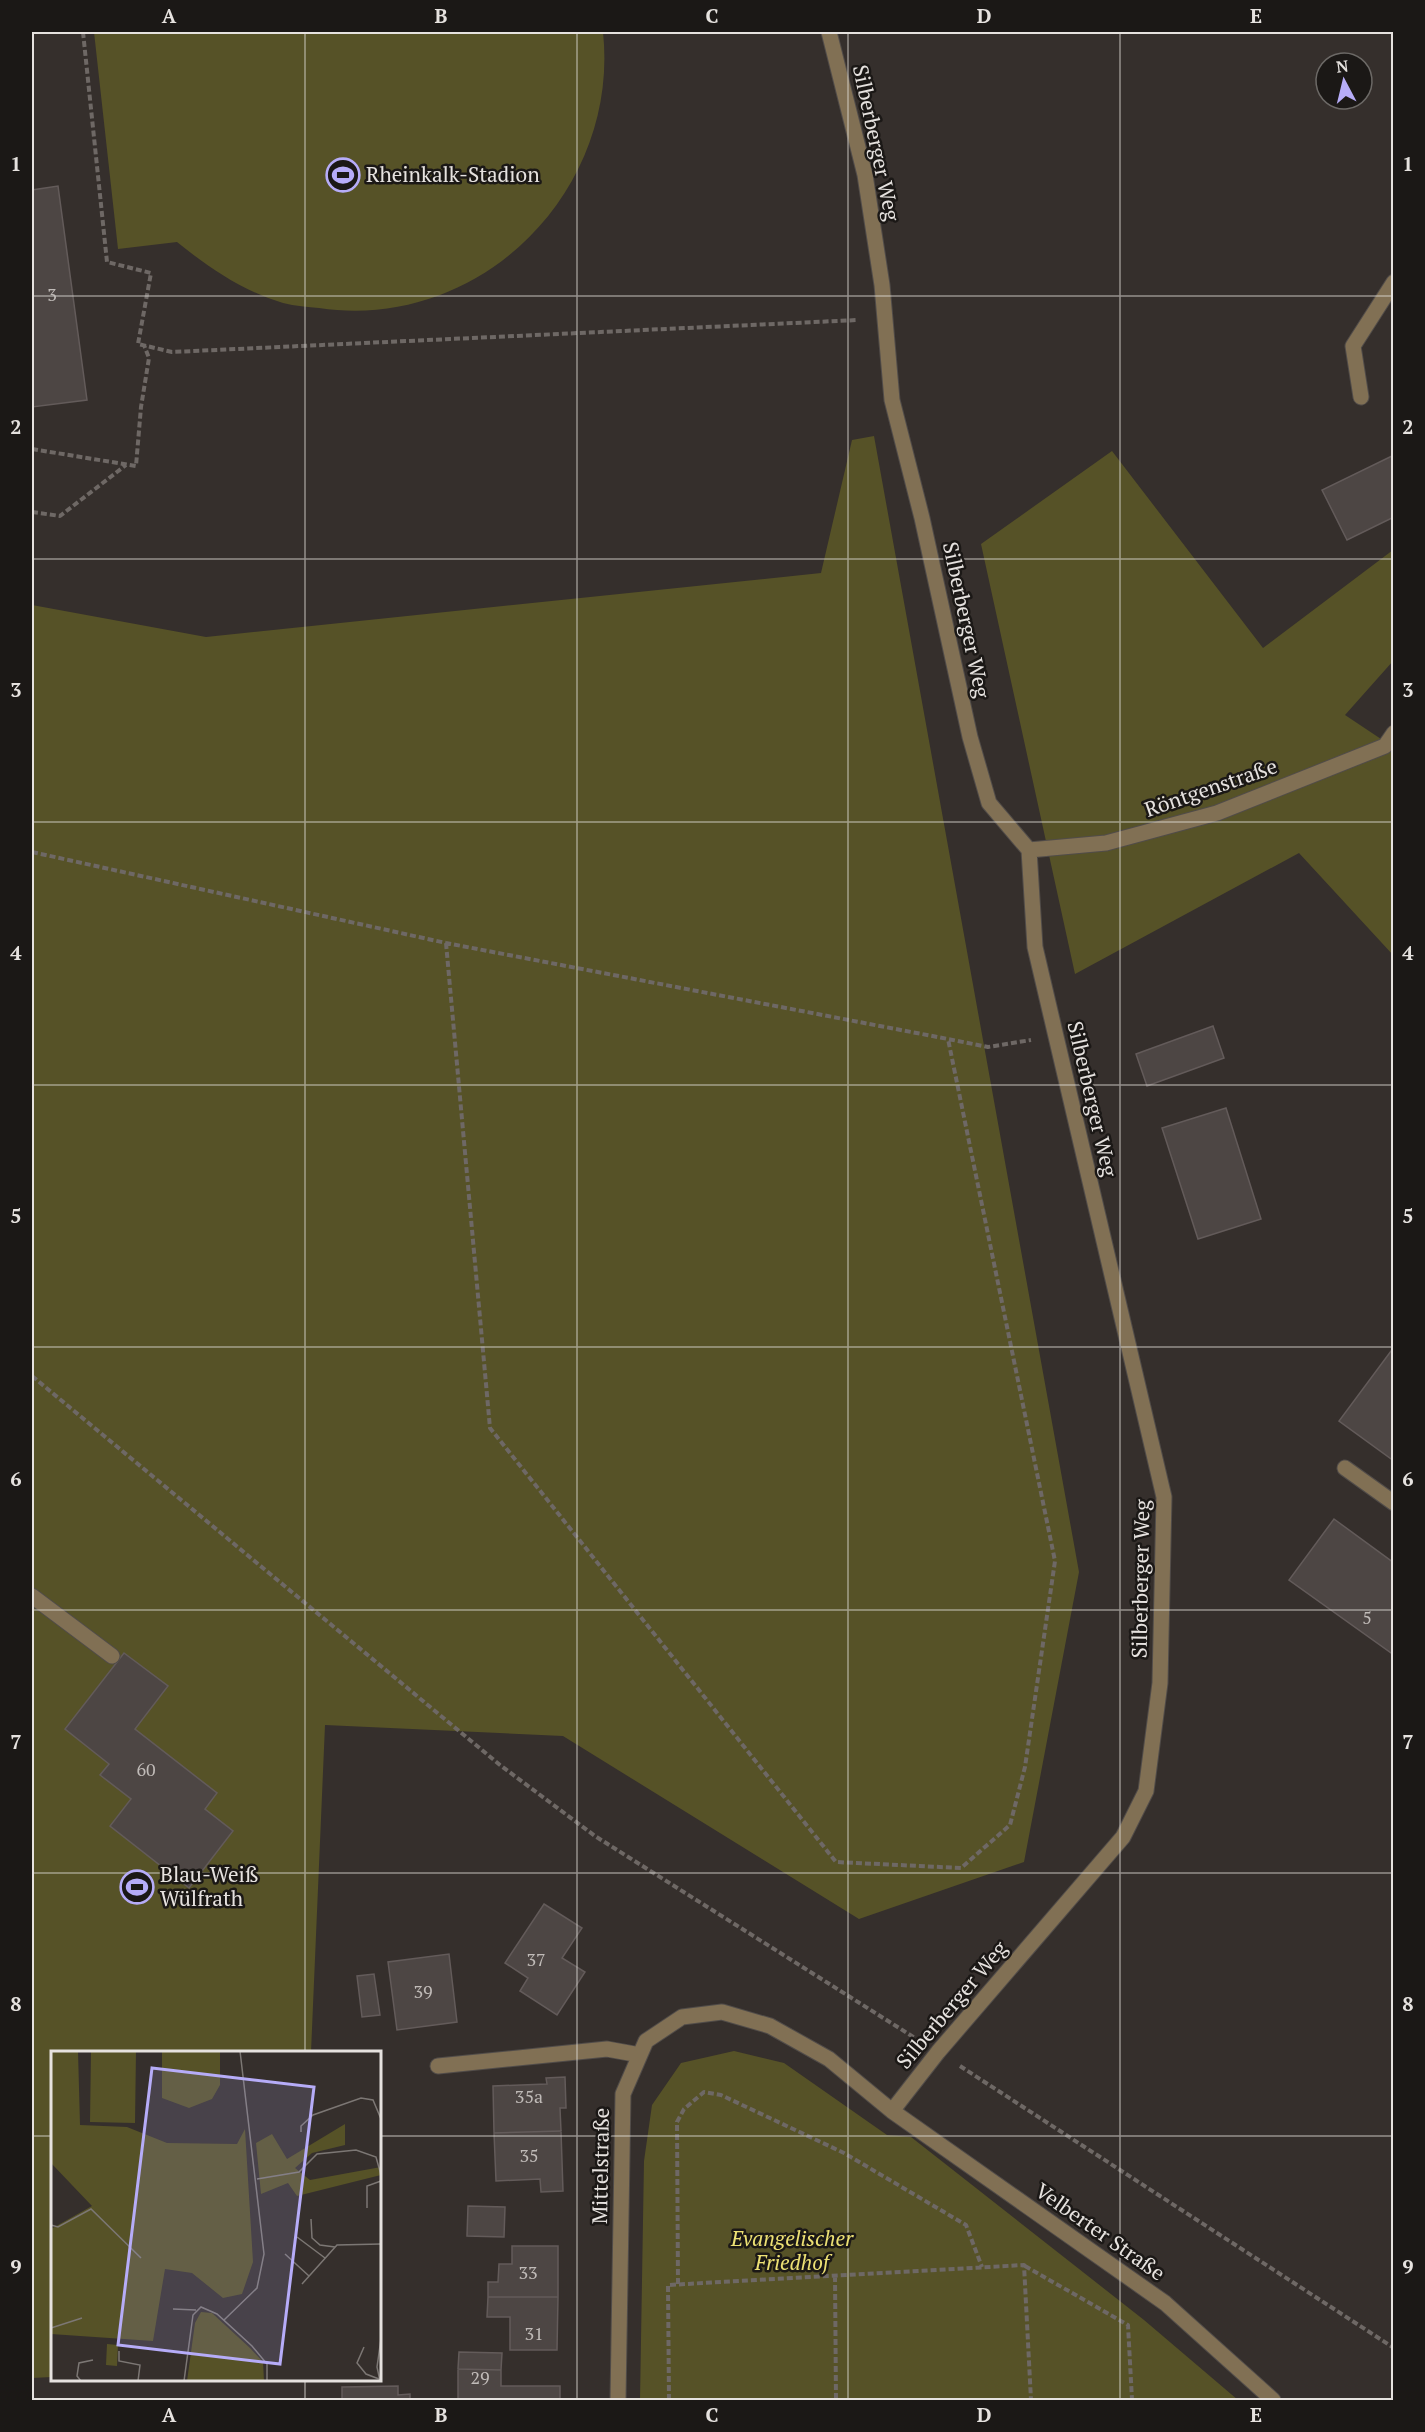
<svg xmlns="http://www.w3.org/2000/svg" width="1425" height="2432" viewBox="0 0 1425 2432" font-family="'PT Serif',serif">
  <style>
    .green { fill: #565227 }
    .building { fill: #4d4644; stroke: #635b5a; stroke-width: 1.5 }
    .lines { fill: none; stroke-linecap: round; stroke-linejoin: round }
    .minor-casing { stroke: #514c49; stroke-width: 17 }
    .path { stroke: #6e6865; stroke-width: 4; stroke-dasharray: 6 3; stroke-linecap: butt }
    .minor { stroke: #817054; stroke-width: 15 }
    .grid { fill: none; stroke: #e6e2df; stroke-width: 1.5; stroke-opacity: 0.55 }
    .labels { text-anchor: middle; stroke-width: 5; stroke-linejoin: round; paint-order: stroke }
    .number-label { font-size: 18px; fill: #c0bbb8 }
    .street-label { font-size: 21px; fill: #e6e2df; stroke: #1b1816 }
    .poi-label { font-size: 21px; fill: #e6e2df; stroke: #1b1816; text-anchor: start }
    .park-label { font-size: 21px; font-style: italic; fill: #ede174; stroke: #1b1816 }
    .inset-road { fill: none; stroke: #7c7774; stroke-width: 1.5 }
    .view { fill: #b6acf8; fill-opacity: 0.15; stroke: #b6acf8; stroke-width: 3 }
    .inset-edge { fill: none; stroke: #e6e2df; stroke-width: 3 }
    .neatline { fill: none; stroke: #e6e2df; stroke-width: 2 }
    .grid-label { font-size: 20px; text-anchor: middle; font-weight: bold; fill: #e6e2df }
  </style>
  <rect width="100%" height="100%" fill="#352f2c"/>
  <path class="green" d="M94,32H603C620,191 480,332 319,308C308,307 295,306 283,303C243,291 209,268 177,242L118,249Z
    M874,436L1079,1572L1024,1862L859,1919L563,1736L325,1725L311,2052H52V2377L32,2378V605L206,637L821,573L852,440Z
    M1112,451L1263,648L1393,550V661L1345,715L1393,747V955L1299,853L1075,974L981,544Z
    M734,2051L784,2063L887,2135L911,2137L1144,2320L1238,2400H640L644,2161L652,2105L681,2063Z"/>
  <path class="building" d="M58,186L87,400L32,407V190Z
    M1394,455V517L1347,540L1322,490Z
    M1213,1026L1224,1058L1147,1086L1136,1054Z
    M1226,1108L1261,1219L1198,1239L1162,1128Z
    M1394,1347V1461L1339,1421Z
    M1334,1519L1394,1563V1655L1289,1580Z
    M124,1653L168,1686L135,1729L217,1793L205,1809L233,1831L189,1888L110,1826L131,1799L100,1775L109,1764L65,1729Z
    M544,1904L582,1928L562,1958L585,1972L557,2015L520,1991L528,1978L505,1963Z
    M449,1954L457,2022L397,2030L388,1962Z
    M374,1974L380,2015L362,2017L357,1976Z
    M565,2077L566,2108H560L561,2131L494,2133L493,2086L547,2084L546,2078Z
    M561,2131L563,2191L541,2192L540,2179L496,2181L494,2133Z
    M468,2206L505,2207L504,2237L467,2236Z
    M512,2246H558V2297H488V2282H498L499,2264H512Z
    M488,2297H558L557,2350H510V2317H487Z
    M459,2352L502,2353L501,2370L458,2369Z
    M458,2369L501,2370V2386H560V2400H458Z
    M398,2386V2395L410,2394V2400H342V2387Z"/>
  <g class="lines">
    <g class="minor-casing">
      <path id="minor" d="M829,32L865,175L882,285L892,400L922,518L970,737L989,803L1029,850L1035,947L1164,1497L1160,1683L1146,1791L1123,1837L938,2052L892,2111
        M1361,397L1353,346L1394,282
        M1029,850L1106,843L1217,813L1385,746L1394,733
        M1345,1468L1394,1503
        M32,1596L112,1656
        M438,2066L607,2049L640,2055
        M618,2400L623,2094L646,2041L682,2017L722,2012L770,2026L829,2059L892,2111L1165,2303L1273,2400"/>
    </g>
    <path class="path" d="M83,32L107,262L151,273L138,344L172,352L858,320
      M32,449L136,466L141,407L149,358L144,345
      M32,512L60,516L126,465
      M32,852L446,943L948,1039L988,1047L1031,1040
      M446,943L490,1428L836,1862L961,1868L1010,1825L1025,1767L1055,1561L948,1039
      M32,1376L500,1765L595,1836L915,2038
      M960,2066L1394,2348
      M1025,2266L1128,2325L1132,2400
      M835,2276L836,2400
      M678,2284L677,2122L684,2109L704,2092L721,2095L844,2153L966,2225L982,2267
      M669,2400L668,2285L1024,2265L1031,2400"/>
    <use href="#minor" class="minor"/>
  </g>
  <path class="grid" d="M305,32V2052M577,32V2400M848,32V2400M1120,32V2400M32,296H1394M32,559H1394M32,822H1394M32,1085H1394M32,1347H1394M32,1610H1394M32,1873H1394M32,2136H52M380,2136H1394M305,2380V2400"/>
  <defs>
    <g id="stadium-ring" transform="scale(1.725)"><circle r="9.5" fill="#1b1816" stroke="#b6acf8" stroke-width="1.5"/><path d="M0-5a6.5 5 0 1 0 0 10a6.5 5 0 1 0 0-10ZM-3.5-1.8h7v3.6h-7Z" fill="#b6acf8"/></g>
  </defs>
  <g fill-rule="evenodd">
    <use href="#stadium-ring" x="343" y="175"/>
    <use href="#stadium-ring" x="137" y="1887"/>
  </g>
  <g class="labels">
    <g class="number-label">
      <text x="52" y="301">3</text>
      <text x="1367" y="1624">5</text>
      <text x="146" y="1776">60</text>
      <text x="536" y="1966">37</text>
      <text x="423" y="1998">39</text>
      <text x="529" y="2103">35a</text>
      <text x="529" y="2162">35</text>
      <text x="528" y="2279">33</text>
      <text x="534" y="2340">31</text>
      <text x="480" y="2384">29</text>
    </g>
    <g class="street-label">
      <text transform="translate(876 143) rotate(78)" y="7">Silberberger Weg</text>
      <text transform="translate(966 620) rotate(78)" y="7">Silberberger Weg</text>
      <text transform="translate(1211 788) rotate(-19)" y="7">Röntgenstraße</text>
      <text transform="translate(1092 1099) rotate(77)" y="7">Silberberger Weg</text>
      <text transform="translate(1141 1579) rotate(-89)" y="7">Silberberger Weg</text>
      <text transform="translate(952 2005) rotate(-50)" y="7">Silberberger Weg</text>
      <text transform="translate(601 2166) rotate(-89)" y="7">Mittelstraße</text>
      <text transform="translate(1100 2232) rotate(35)" y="7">Velberter Straße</text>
    </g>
    <g class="poi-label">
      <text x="366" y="182">Rheinkalk-Stadion</text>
      <text x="160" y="1882">Blau-Weiß<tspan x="160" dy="24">Wülfrath</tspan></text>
    </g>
    <g class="park-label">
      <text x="792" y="2246">Evangelischer<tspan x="792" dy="24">Friedhof</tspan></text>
    </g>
  </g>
  <g transform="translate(51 2051)">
    <rect width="330" height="330" fill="#352f2c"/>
    <path d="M0,0H27L29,74L76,76L116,92L186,93L194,78L202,211L191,243L172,247L141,222L114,218L102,290L0,283V178L41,155L0,112ZM40,0H85L84,72L39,71ZM111,0H169V34L161,48L138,57L111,47ZM294,73V94L261,102L244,117L259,129L330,116V124L246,145L237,132L210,143L205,92L221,83L236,108ZM150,261L161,262L199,297L212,311L213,330H136L144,272ZM56,293L67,294L66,315L55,314Z" fill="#565227"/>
    <path class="inset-road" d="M250,81V75L262,64L310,47L322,49L330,68M206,128L248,121L266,103L305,99L325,106L330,124M316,157V135L330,130M260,168L261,187L269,194L284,196M0,174L7,176L40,158L90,207M246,186L274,207M234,203L258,225M251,233L286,194L330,193M122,258L145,259M173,269L206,237L213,203L189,0M0,277L31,267M313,296L306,312L315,323L328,328M68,300V310L89,314L87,330M30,330L26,325L28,312L42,309M133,330L142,264L150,256L166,263L201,295L216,313V330M329,330L326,316L330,288"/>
    <path class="view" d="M101,17L263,36L229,313L67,294Z"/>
    <rect width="330" height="330" class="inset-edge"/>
  </g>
  <rect width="1425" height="2432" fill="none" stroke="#1b1816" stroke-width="66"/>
  <g transform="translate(1344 81) rotate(353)"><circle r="28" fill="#1b1816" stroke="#6c6966" stroke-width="1.5"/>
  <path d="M0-4.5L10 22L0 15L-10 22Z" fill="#b6acf8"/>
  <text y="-9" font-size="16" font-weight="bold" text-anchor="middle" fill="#e6e2df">N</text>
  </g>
  <rect x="33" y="33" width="1359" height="2366" class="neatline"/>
  <g class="grid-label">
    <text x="169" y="23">A</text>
    <text x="441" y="23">B</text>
    <text x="712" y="23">C</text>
    <text x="984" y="23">D</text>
    <text x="1256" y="23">E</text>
    <text x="16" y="171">1</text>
    <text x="1408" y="171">1</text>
    <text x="16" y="434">2</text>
    <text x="1408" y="434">2</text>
    <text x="16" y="697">3</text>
    <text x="1408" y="697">3</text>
    <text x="16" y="960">4</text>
    <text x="1408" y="960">4</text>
    <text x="16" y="1223">5</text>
    <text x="1408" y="1223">5</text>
    <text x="16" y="1486">6</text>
    <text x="1408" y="1486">6</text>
    <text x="16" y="1749">7</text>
    <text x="1408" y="1749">7</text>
    <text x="16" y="2011">8</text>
    <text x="1408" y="2011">8</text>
    <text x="16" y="2274">9</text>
    <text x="1408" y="2274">9</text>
    <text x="169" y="2422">A</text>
    <text x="441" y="2422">B</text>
    <text x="712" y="2422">C</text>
    <text x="984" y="2422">D</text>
    <text x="1256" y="2422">E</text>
  </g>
</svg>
